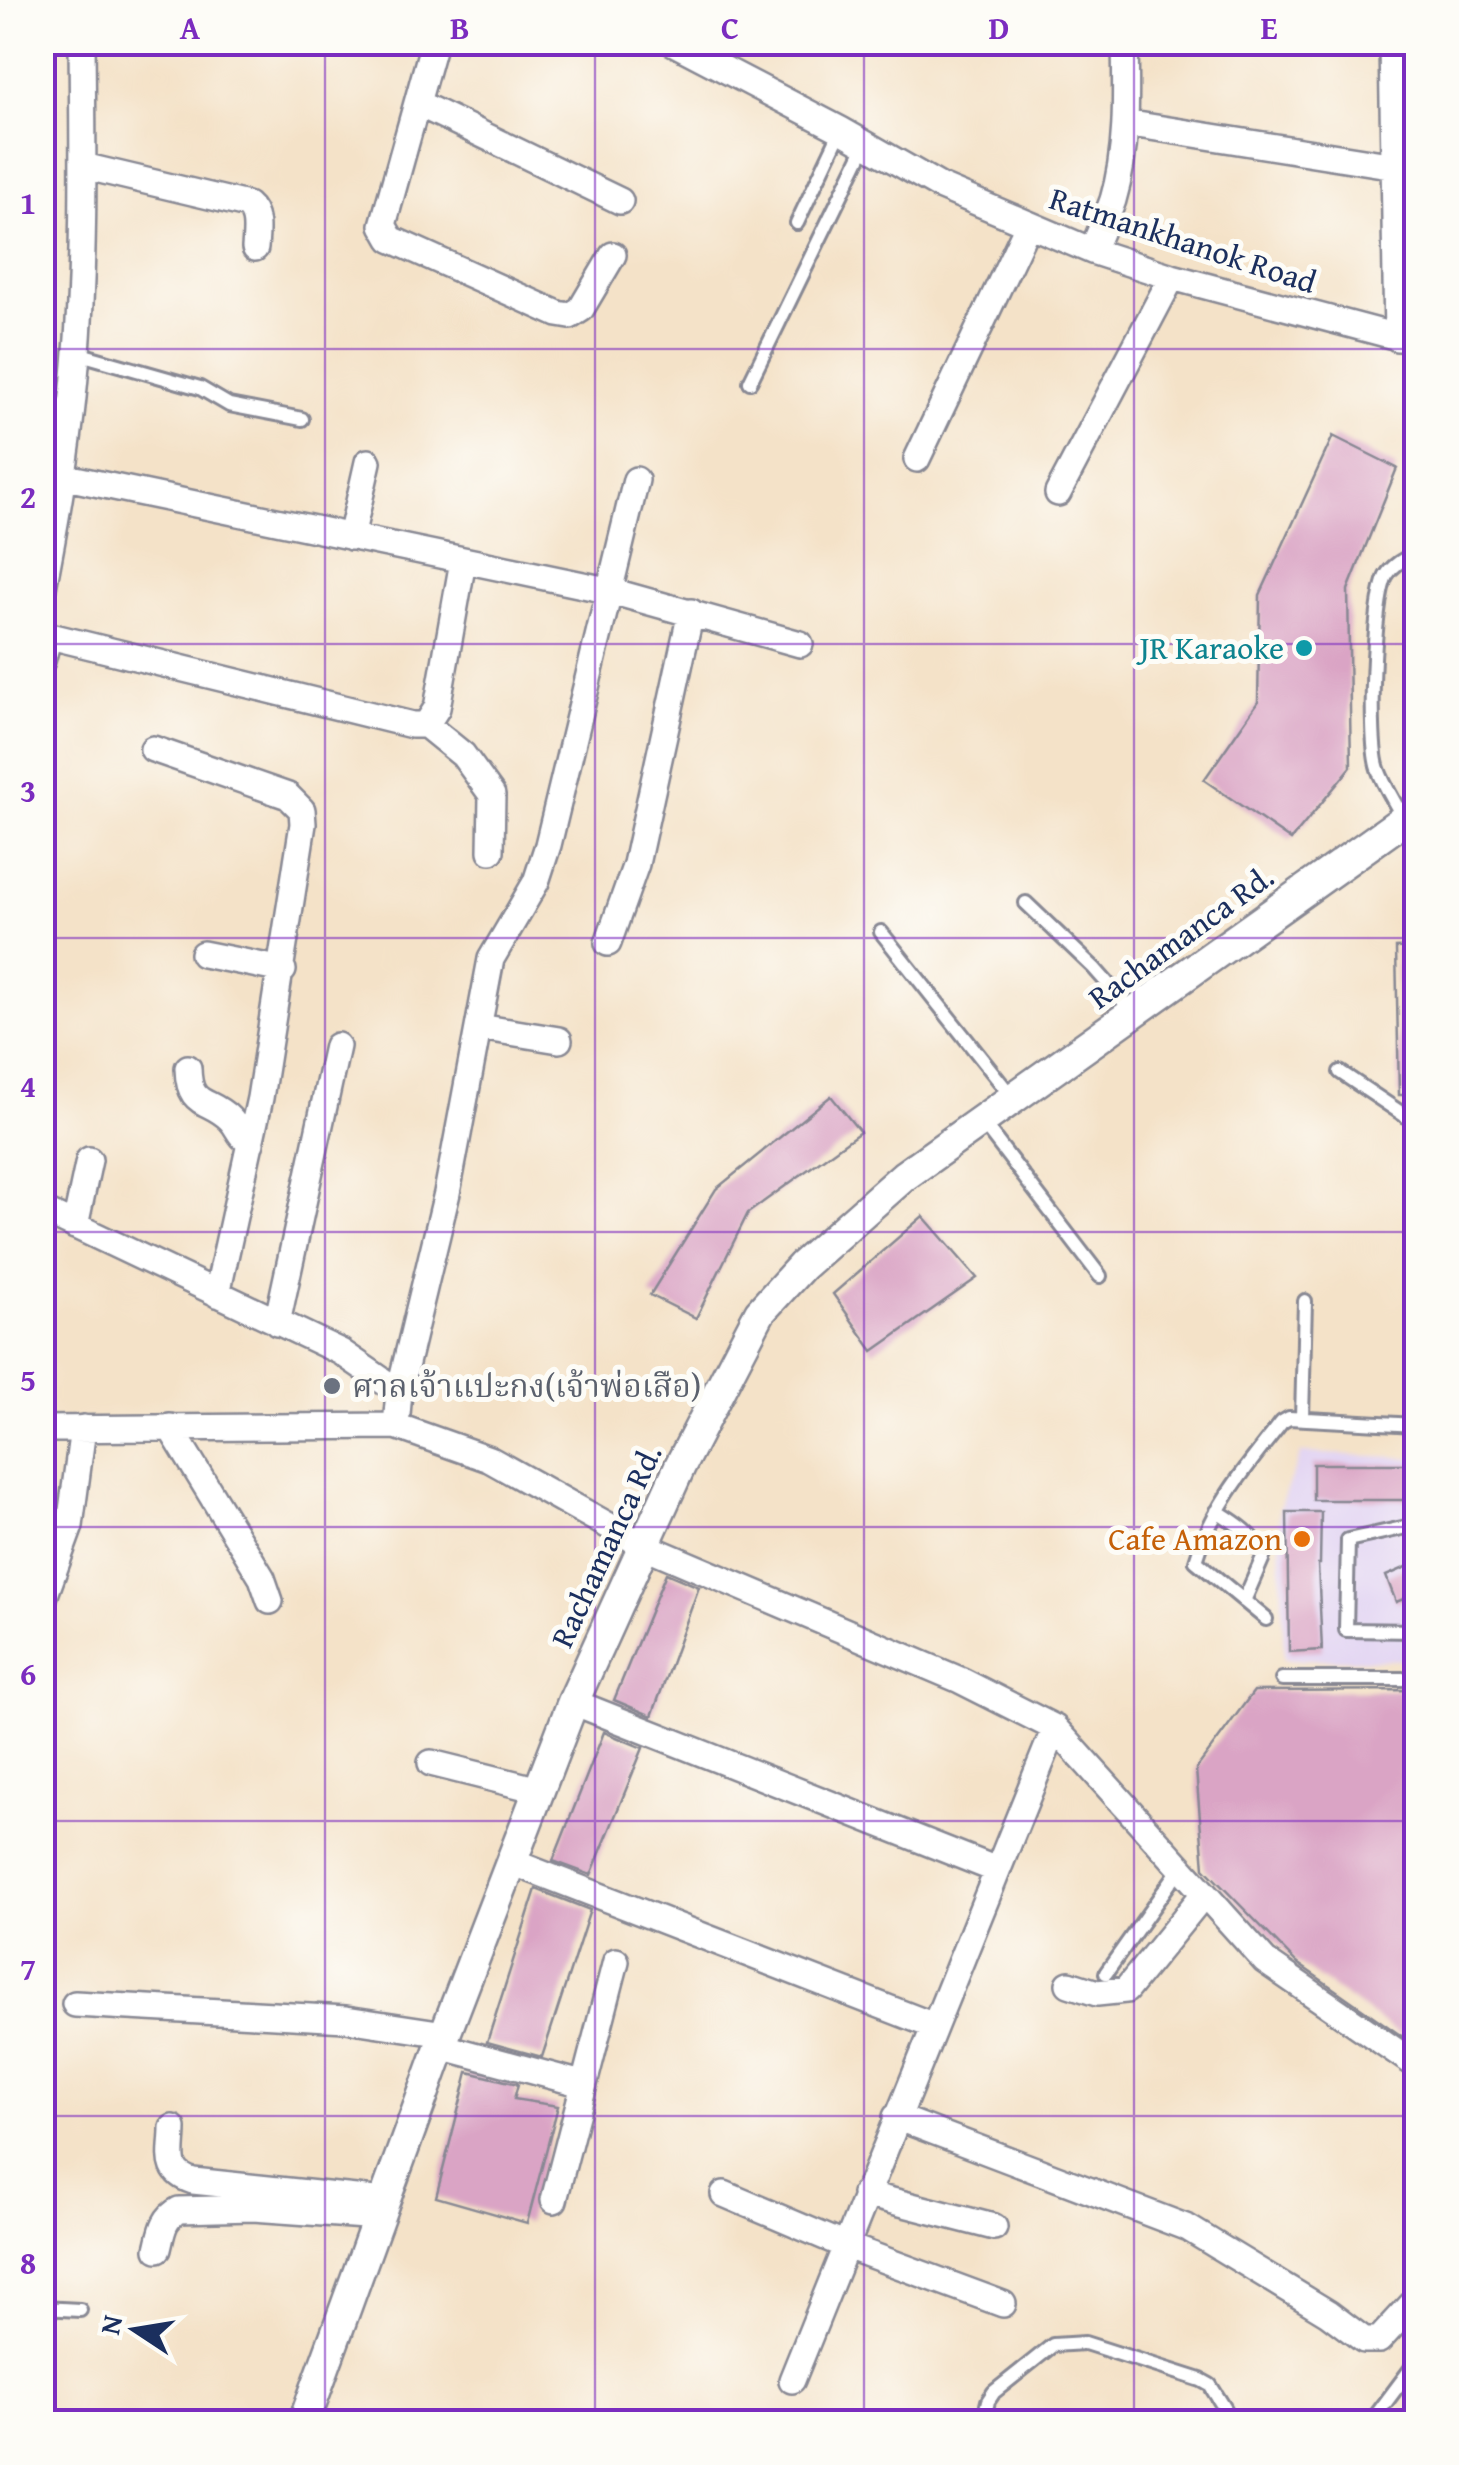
<svg xmlns="http://www.w3.org/2000/svg" width="1459" height="2465" viewBox="0 0 1459 2465" font-family="'Gentium Book Plus','Noto Serif Thai',serif">
  <style>
    .built { fill: #e2d4f3 }
    .building { fill: #daa4c5 }
    .lines { fill: none; stroke-linecap: round; stroke-linejoin: round }
    .service-casing { stroke: #888893; stroke-width: 18 }
    .minor-casing { stroke: #888893; stroke-width: 30 }
    .tertiary-casing { stroke: #888893; stroke-width: 35 }
    .service { stroke: #fff; stroke-width: 12 }
    .minor { stroke: #fff; stroke-width: 25 }
    .tertiary { stroke: #fff; stroke-width: 30 }
    .grid { fill: none; stroke: #7b2cbf; stroke-width: 2.5; stroke-opacity: 0.55 }
    .culture-dot { fill: #0f9aa8; stroke: #fdfcf7; stroke-width: 4 }
    .worship-dot { fill: #6b7280; stroke: #fdfcf7; stroke-width: 4 }
    .food-dot { fill: #e8710a; stroke: #fdfcf7; stroke-width: 4 }
    .labels { text-anchor: middle; stroke-width: 10; stroke-linejoin: round; paint-order: stroke }
    .street-label { font-size: 32px; fill: #1b2f5e; stroke: #fdfcf7 }
    .culture-label { font-size: 32px; fill: #0d838f; stroke: #fdfcf7; text-anchor: end }
    .worship-label { font-size: 32px; fill: #5b616d; stroke: #fdfcf7; text-anchor: start }
    .food-label { font-size: 32px; fill: #c56008; stroke: #fdfcf7; text-anchor: end }
    .neatline { fill: none; stroke: #7b2cbf; stroke-width: 4 }
    .grid-label { font-size: 32px; text-anchor: middle; font-weight: bold; fill: #7b2cbf }
  </style>
  <rect width="100%" height="100%" fill="#fdfcf7"/>
  <filter id="ink" filterUnits="userSpaceOnUse"><feTurbulence type="fractalNoise" baseFrequency=".01" numOctaves="2"/><feDisplacementMap in="SourceGraphic" scale="20" xChannelSelector="R" yChannelSelector="G"/><feConvolveMatrix kernelMatrix="1 2 1 2 8 2 1 2 1" color-interpolation-filters="sRGB"/></filter>
  <filter id="wash" filterUnits="userSpaceOnUse"><feTurbulence type="fractalNoise" baseFrequency=".0048" numOctaves="4" result="noise"/><feDisplacementMap in="SourceGraphic" scale="40" xChannelSelector="R" yChannelSelector="G"/><feGaussianBlur stdDeviation="2.25" result="paint"/><feColorMatrix in="noise" values="0 0 0 0 0 0 0 0 0 0 0 0 0 0 0 0 0 1.4 0 .05"/><feComposite in="paint" operator="in"/></filter>
  <g filter="url(#wash)">
    <rect width="100%" height="100%" fill="#f4e2c8"/>
    <path class="built" d="M1301,1453L1416,1458V1660L1284,1659L1279,1508Z"/>
    <g id="blocks">
      <path class="building" d="M1333,436L1397,468L1348,590L1351,767L1291,840L1204,780L1258,702L1260,595Z
        M1416,947V1095H1399L1396,948Z
        M831,1096L860,1132L748,1213L696,1318L650,1295L716,1189Z
        M923,1216L977,1278L873,1351L833,1294Z
        M1313,1464H1416V1500H1313Z
        M1287,1512H1321L1320,1564H1318L1322,1650L1289,1652Z
        M1416,1563V1594L1396,1602L1386,1576Z
        M666,1573L699,1587L652,1716L614,1700Z
        M1416,1690V2046L1297,1963L1204,1868L1196,1769L1254,1691Z
        M604,1732L643,1748L591,1875L553,1861Z
        M536,1889L590,1910L542,2057L487,2042Z
        M468,2072L518,2084L514,2099L558,2106L527,2223L436,2197Z"/>
    </g>
  </g>
  <g filter="url(#ink)">
    <use href="#blocks" fill-opacity="0" stroke="#888893" stroke-width="2.5"/>
    <g class="lines">
      <g class="service-casing">
        <path id="service" d="M797,223L841,130
          M77,353L200,388L229,405L302,419
          M750,382L866,144
          M1403,818C1395,802 1384,786 1378,769C1368,741 1373,602 1386,576C1393,564 1405,559 1416,553
          M1026,903L1094,968L1132,1011
          M881,932L1012,1097
          M1340,1072L1416,1123
          M982,1122L1100,1276
          M1302,1418L1305,1301
          M1217,1511C1236,1523 1254,1534 1264,1555L1244,1601
          M1416,1525L1348,1540L1346,1630L1416,1631
          M1266,1619L1196,1561C1212,1507 1247,1466 1282,1422L1289,1418L1416,1425
          M1282,1679H1416
          M1106,1973L1181,1867
          M42,2308L80,2310
          M983,2422L988,2401L994,2392L1053,2345L1085,2343L1201,2380L1210,2385L1225,2409L1222,2422
          M1371,2422L1416,2362"/>
      </g>
      <g class="minor-casing">
        <path id="minor" d="M434,42L383,225L391,239L558,314L570,316L581,309L613,255
          M672,42L841,130L941,187L1092,251L1172,277L1416,342
          M1392,42L1397,338
          M419,104L620,201
          M1125,123L1395,166
          M83,166L247,205C259,215 256,233 255,248
          M1092,251C1099,234 1107,217 1113,200C1128,150 1126,94 1125,42
          M917,459L1028,225
          M42,472L607,590L800,644
          M1058,493L1172,277
          M351,537L368,462
          M42,593C57,517 70,442 76,365C85,258 83,150 82,42
          M42,634L412,725H426L437,708L463,561
          M42,661L49,636
          M426,725L463,755L492,795L491,851
          M153,749L288,796L302,810L303,824L260,1098L217,1294
          M608,943L636,864L691,612
          M203,954L283,970
          M479,1027L559,1040
          M188,1068C189,1109 208,1097 230,1119C239,1128 239,1137 251,1143
          M42,1210L341,1352L399,1392
          M75,1226L89,1160
          M277,1323L337,1046
          M396,1426L399,1392L447,1193L491,959L536,882L548,845L636,480
          M170,1427L262,1578L270,1601
          M42,1429L396,1426L489,1459L645,1546L960,1680L1055,1728L1265,1961L1416,2065
          M42,1603L70,1526L83,1428
          M573,1702L997,1870
          M431,1763L539,1790
          M512,1862L934,2026
          M1069,1984L1097,1993L1126,1990L1204,1894
          M75,2004L346,2019L445,2034
          M440,2046L582,2084
          M896,2117L1188,2228L1328,2313L1364,2340H1379L1416,2300
          M173,2128C173,2154 164,2172 193,2181L385,2201
          M724,2194L844,2245L1003,2304
          M865,2194L994,2227
          M554,2200L616,1961
          M158,2249C162,2233 163,2218 179,2210L253,2208L379,2217
          M792,2380L1055,1728"/>
      </g>
      <g class="tertiary-casing">
        <path id="tertiary" d="M304,2422L445,2034L573,1702L680,1466L760,1312L802,1266L904,1176L1416,811"/>
      </g>
      <use href="#service" class="service"/>
      <use href="#minor" class="minor"/>
      <use href="#tertiary" class="tertiary"/>
    </g>
  </g>
  <path class="grid" d="M325,42V2422M595,42V2422M864,42V2422M1134,42V2422M42,349H1416M42,644H1416M42,938H1416M42,1232H1416M42,1527H1416M42,1821H1416M42,2116H1416"/>
  <circle class="culture-dot" cx="1304" cy="648" r="10"/>
  <circle class="worship-dot" cx="332" cy="1386" r="10"/>
  <circle class="food-dot" cx="1302" cy="1539" r="10"/>
  <g class="labels">
    <g class="street-label">
      <text transform="translate(1183 240) rotate(18)" y="11">Ratmankhanok Road</text>
      <text transform="translate(1181 937) rotate(-36)" y="11">Rachamanca Rd.</text>
      <text transform="translate(606 1546) rotate(-65)" y="11">Rachamanca Rd.</text>
    </g>
    <g class="culture-label">
      <text x="1284" y="659">JR Karaoke</text>
    </g>
    <g class="worship-label">
      <text x="352" y="1397">ศาลเจ้าแปะกง(เจ้าพ่อเสือ)</text>
    </g>
    <g class="food-label">
      <text x="1282" y="1550">Cafe Amazon</text>
    </g>
  </g>
  <rect width="1459" height="2465" fill="none" stroke="#fdfcf7" stroke-width="110"/>
  <g transform="translate(135 2330) rotate(282)" stroke="#fdfcf7" stroke-width="8" paint-order="stroke">
  <path d="M0-8L18 38L0 25L-18 38Z" fill="#1b2f5e"/>
  <text y="-15" font-size="28" font-weight="bold" text-anchor="middle" fill="#1b2f5e">N</text>
  </g>
  <rect x="55" y="55" width="1349" height="2355" class="neatline"/>
  <g class="grid-label">
    <text x="190" y="39">A</text>
    <text x="460" y="39">B</text>
    <text x="730" y="39">C</text>
    <text x="999" y="39">D</text>
    <text x="1269" y="39">E</text>
    <text x="28" y="214">1</text>
    <text x="28" y="508">2</text>
    <text x="28" y="802">3</text>
    <text x="28" y="1097">4</text>
    <text x="28" y="1391">5</text>
    <text x="28" y="1685">6</text>
    <text x="28" y="1980">7</text>
    <text x="28" y="2274">8</text>
  </g>
</svg>
